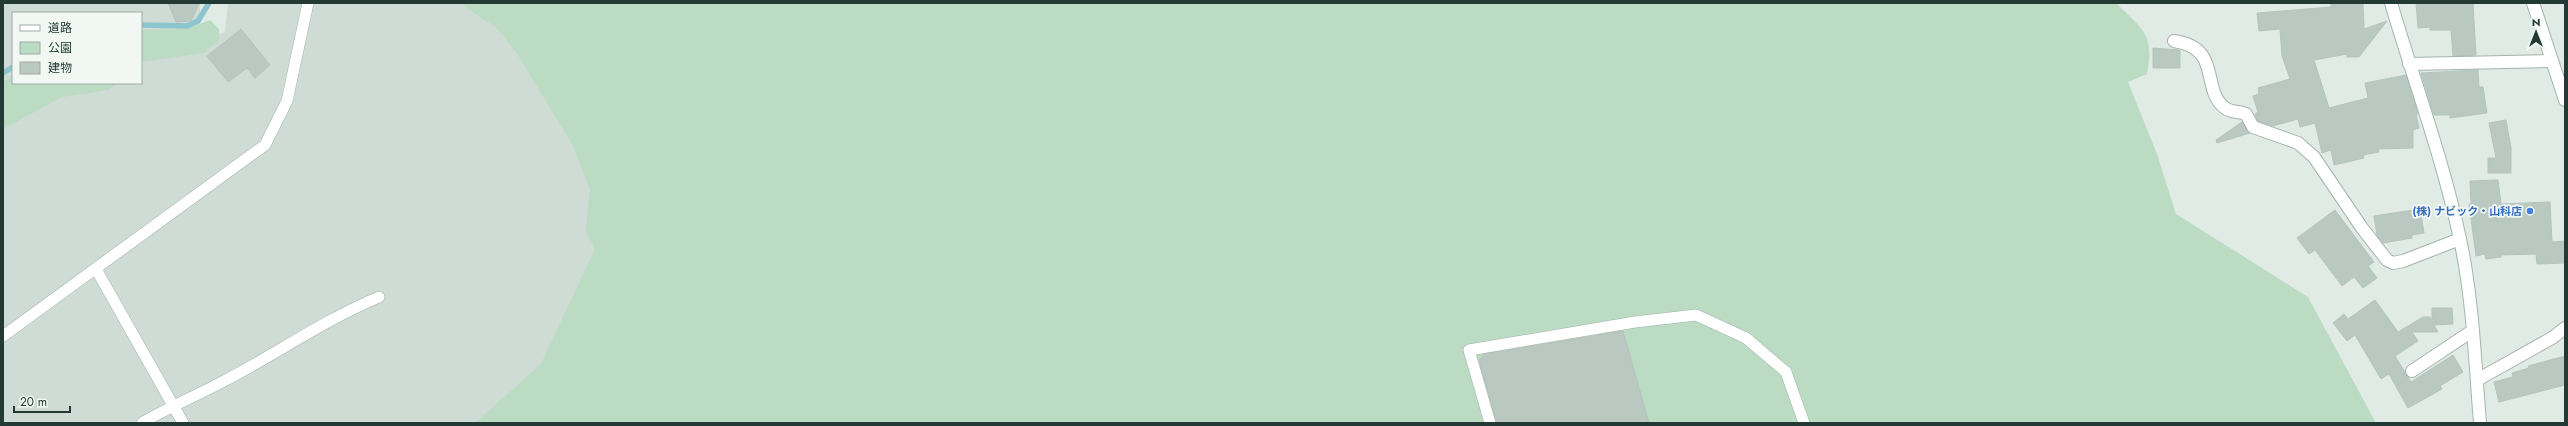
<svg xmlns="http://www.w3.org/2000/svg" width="2568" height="426" viewBox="0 0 2568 426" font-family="Jost,'Noto Sans JP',sans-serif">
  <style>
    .built { fill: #cfdbd5 }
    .green { fill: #bbdbc3 }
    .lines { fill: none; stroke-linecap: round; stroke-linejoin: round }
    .stream { stroke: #8cc5cd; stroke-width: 5.5 }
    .building { fill: #bac8c2; stroke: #b4c4bd }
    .lane-casing { stroke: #a4b2ad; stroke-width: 12 }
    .street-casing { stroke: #a4b2ad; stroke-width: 14 }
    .secondary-casing { stroke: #a0b6ae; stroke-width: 14 }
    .lane { stroke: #fff; stroke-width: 11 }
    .street { stroke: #fff; stroke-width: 12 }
    .secondary { stroke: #fff; stroke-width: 12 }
    .shop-dot { fill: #3f7fe0; stroke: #f1f8f4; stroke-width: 1.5 }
    .labels { text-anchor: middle; stroke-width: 3.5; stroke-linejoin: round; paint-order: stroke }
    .shop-label { font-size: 11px; font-weight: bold; fill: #366cbe; stroke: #f1f8f4; text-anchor: end }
  </style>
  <rect width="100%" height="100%" fill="#e1ebe6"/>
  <path class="built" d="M7,3H200V31L141,33V13H13V82L3,88V6Z
    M228,3H502L635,131L545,423H3V120L82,83H141V58L225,32Z"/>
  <path class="green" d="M464,3H2116C2142,29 2155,34 2147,74L2128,82L2157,154L2176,214L2308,297L2376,423H475L541,364L595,249L586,231L590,189L572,144L518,55L498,29L468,9Z
    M210,20L219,29V40L204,53L141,62V30L187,29Z
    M13,76V83H117L108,90L62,97L3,129V82Z"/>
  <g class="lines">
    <path class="stream" d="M141,25L187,26L198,21L209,3
      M3,73L13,67"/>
  </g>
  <path class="building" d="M168,3H199L191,21L176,22Z
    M2363,3L2364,29L2387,21L2359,57H2347V54L2314,60L2329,108L2368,98L2365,83L2406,75L2418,114H2416L2419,128L2413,130V148L2378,149L2379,152L2363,155L2364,158L2334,165L2331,150L2322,153L2315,123L2300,127L2298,119L2273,126L2258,121L2255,114L2258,112L2253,96L2259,94L2258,88L2290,79L2282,56L2280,29L2259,31L2257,13L2331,7V4Z
    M2416,3H2473L2476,55L2453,56L2451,30H2430V27L2418,28Z
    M241,29L270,65L255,78L247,68L228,82L207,56Z
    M2153,48L2180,50V68H2153Z
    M2478,70L2479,87H2483L2487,113L2450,118V115H2434L2421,73Z
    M2506,120L2511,148V173H2488V158H2496L2489,123Z
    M2242,122L2250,133L2217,143L2216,140Z
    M2498,180L2501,204L2550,202L2552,242L2565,241V263L2537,264L2536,254L2501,255V257L2486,259L2485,254L2476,256L2469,204H2471L2470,181Z
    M2420,209L2424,233L2412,235V238L2383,243L2377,235L2374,216Z
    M2335,210L2374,262L2368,266L2377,278L2363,288L2354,277L2342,286L2315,250L2309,254L2297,238Z
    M2375,300L2398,332L2423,317H2430L2432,322V308H2452L2453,324L2434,325L2438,332H2412L2418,341L2395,356L2411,382L2453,355L2463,372L2440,386L2442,389L2408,408L2389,374L2381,379L2355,335L2347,341L2333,323L2344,314L2348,319Z
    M1623,331L1649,423H1497L1479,360L1485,354Z
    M2565,356V385L2499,402L2494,382L2513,377L2512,373L2529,368L2528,366Z"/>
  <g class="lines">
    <g class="lane-casing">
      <path id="lane" d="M96,269L183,423
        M3,336L265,145L287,101L308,3
        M142,423C169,407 196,396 224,381C276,354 324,320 379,297
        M1490,423L1469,350L1635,322L1696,315L1746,338L1786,372L1804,423"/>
    </g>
    <g class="street-casing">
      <path id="street" d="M2174,41C2223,48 2200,89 2225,108C2232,113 2239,111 2246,114L2253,127L2298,143L2314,157L2362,228L2387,260L2393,263L2403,261L2460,239
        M2409,64L2552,61
        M2412,371L2472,331
        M2477,380L2552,338L2565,328"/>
    </g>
    <g class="secondary-casing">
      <path id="secondary" d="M2391,3C2414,81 2443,159 2460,239C2473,299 2475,362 2480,423
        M2533,3L2565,100"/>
    </g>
    <use href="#lane" class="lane"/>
    <use href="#street" class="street"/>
    <use href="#secondary" class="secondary"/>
  </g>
  <circle class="shop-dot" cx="2530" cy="211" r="4"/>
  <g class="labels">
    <g class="shop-label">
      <text x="2522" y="215">(株) ナビック・山科店</text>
    </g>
  </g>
  <rect width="2568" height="426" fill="none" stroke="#223a33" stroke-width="8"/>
  <rect x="12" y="12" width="130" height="72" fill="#f1f8f4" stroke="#9eaca7"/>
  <rect x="20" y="25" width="20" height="6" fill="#ffffff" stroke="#9eaca7"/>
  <text x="48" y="32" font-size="12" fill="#223a33">道路</text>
  <rect x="20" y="42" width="20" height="12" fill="#bbdbc3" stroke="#9eaca7"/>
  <text x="48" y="52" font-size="12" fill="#223a33">公園</text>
  <rect x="20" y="62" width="20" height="12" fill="#bac8c2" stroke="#9eaca7"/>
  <text x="48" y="72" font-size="12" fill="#223a33">建物</text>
  <g transform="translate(2536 32)" stroke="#f1f8f4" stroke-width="3" paint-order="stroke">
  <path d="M0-3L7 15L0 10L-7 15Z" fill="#223a33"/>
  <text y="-6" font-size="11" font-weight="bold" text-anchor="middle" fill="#223a33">N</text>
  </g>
  <path d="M14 406v6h56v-6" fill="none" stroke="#223a33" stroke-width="2"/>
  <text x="20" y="406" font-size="12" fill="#223a33" stroke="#f1f8f4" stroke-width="3" paint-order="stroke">20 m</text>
</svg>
